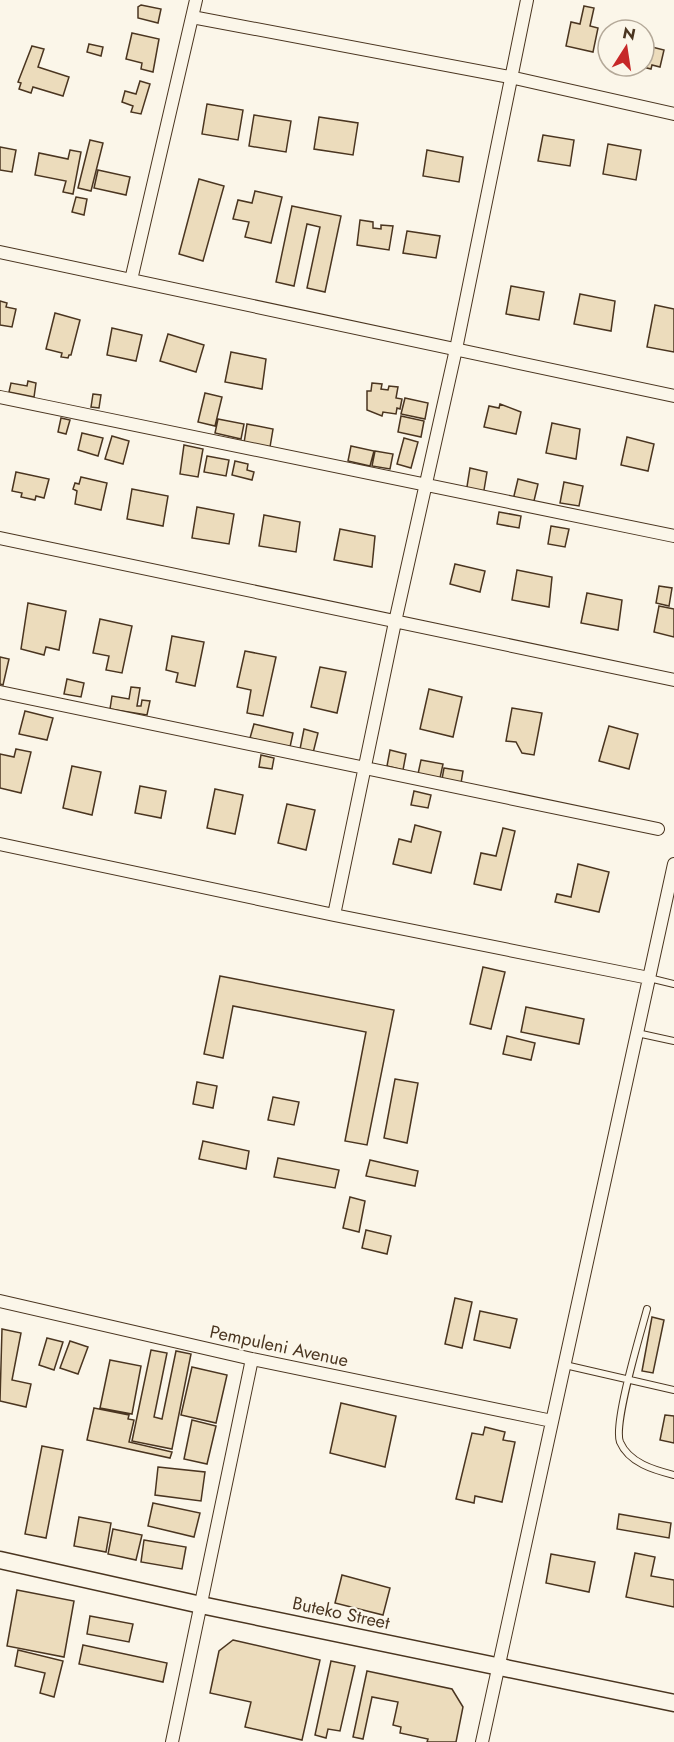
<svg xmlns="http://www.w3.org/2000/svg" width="674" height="1742" viewBox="0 0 674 1742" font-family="Jost,sans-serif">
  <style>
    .building { fill: #ecdcbc; stroke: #4a3520; stroke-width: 1.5 }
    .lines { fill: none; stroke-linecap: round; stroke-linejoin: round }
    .lane-casing { stroke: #4a3520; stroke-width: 8 }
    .street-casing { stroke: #4a3520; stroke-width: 14 }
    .secondary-casing { stroke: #4a3520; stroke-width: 19 }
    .lane { stroke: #fbf6e9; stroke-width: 6 }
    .street { stroke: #fbf6e9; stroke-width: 12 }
    .secondary { stroke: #fbf6e9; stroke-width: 16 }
    .labels { text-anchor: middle; stroke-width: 4.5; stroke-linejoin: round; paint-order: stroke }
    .street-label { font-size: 18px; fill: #4a3520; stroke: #fbf6e9 }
  </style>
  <rect width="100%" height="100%" fill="#fbf6e9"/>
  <path class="building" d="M141,5L161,9L158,23L138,18V7Z
    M584,6L594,8L590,26L598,28L593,52L566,46L571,22L580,24Z
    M132,33L159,39L153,72L141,69L142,63L126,59Z
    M89,44L103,47L101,56L87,52Z
    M644,45L664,50L660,67L652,65L651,69L639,66H644Z
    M32,46L44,49L38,67L69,77L63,96L33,87L31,93L19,89L21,83L18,82Z
    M140,81L150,84L141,114L131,112L133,106L122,102L125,91L136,94Z
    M207,104L243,110L238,140L202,134Z
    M254,115L291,121L286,152L249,146Z
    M319,117L358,123L353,155L314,149Z
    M543,135L574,140L570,166L538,161Z
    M90,140L103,143L91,191L78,188Z
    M608,144L641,150L636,180L603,174Z
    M0,147L16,150L12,172L0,170Z
    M70,150L81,152L73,194L63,192L66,181L35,175L39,153L68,159Z
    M427,150L463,157L459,182L423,176Z
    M98,170L130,177L126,195L94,188Z
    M199,179L224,186L203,261L179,254Z
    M255,191L282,197L271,243L245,237L249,222L233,219L238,200L252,203Z
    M76,197L87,199L84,215L72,212Z
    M292,206L341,216L325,292L307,288L320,227L307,224L294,286L276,282Z
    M360,220L373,222V228L381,229V225L393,226L389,250L357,245Z
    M407,231L440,236L436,258L403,253Z
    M511,286L544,292L539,320L506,314Z
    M580,294L615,301L611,331L574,324Z
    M0,301L7,303L6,307L16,309L12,327L0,325Z
    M655,305L674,309V352L647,347Z
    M55,313L80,320L71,355H69L68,358L61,357L62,353L46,349Z
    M112,328L142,335L136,361L107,355Z
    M168,334L204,345L196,372L160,361Z
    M231,352L266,359L262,389L225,382Z
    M28,381L36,383L34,397L9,392L11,383L27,386Z
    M372,383L382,384L381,389L388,390L389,386L398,387L396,398L402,399L400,409L397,408L396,414L383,412L382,416L367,410V391H371Z
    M205,393L222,397L215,426L198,422Z
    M93,394L101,395L99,408L91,407Z
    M405,398L428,403L425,419L401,414Z
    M500,404L521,412L516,434L484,427L489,406L499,408Z
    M401,416L424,421L421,437L398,432Z
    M61,418L70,420L66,434L58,432Z
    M218,419L244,424L241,439L215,433Z
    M552,423L580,429L576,459L546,453Z
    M247,424L273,429L270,447L244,443Z
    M82,433L103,438L98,456L78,450Z
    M112,436L129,441L123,464L105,459Z
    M627,437L654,444L648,471L621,465Z
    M404,438L418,442L411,468L397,464Z
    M184,445L203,449L198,477L180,474Z
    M351,446L374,451L370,466L348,461Z
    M375,451L393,454L390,469L372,466Z
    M207,456L229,460L226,476L204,472Z
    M235,461L248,464L247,470L254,472L252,480L232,475Z
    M470,468L487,472L483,496L466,493Z
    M16,472L49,479L44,498L36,496L35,500L21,497L22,493L12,491Z
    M81,477L107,483L101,510L75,504L77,491L73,489L75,483L79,484Z
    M518,479L538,484L533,505L513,500Z
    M564,482L583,486L579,506L560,503Z
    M132,489L168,496L163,526L127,519Z
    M197,507L234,514L229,544L192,538Z
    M499,512L521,516L519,528L497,524Z
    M264,515L300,522L296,552L259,546Z
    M551,526L569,529L565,547L548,544Z
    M340,529L375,536L372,567L334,560Z
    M455,564L485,571L480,592L450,584Z
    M517,570L552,577L549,607L512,600Z
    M659,586L672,588L669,606L656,603Z
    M587,593L622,600L618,630L581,623Z
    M28,603L66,611L59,650L46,647L44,655L21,649Z
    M659,606L674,609V637L654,632Z
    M100,619L132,626L122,673L106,670L109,656L93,653Z
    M172,636L204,642L195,686L176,682L178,673L166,670Z
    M245,651L276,657L263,716L247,713L251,690L237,687Z
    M0,657L9,659L3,685L0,684Z
    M320,667L346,672L337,713L311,707Z
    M67,679L84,683L81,697L64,694Z
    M131,687L140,688L137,706H141L142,700L150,701L147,715L110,709L112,696L129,699Z
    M429,689L462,697L453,737L420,729Z
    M512,708L542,713L534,755L522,753L516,742L506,741Z
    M25,711L53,718L47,740L19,734Z
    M254,724L293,733L290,747L250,738Z
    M609,726L638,734L629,769L599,761Z
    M304,729L318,733L313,753L300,749Z
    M16,749L31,752L21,793L0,788V754L14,757Z
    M390,750L406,754L403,770L387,766Z
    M261,755L274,758L272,769L259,767Z
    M421,760L443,764L440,778L418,774Z
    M72,766L101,772L92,815L63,808Z
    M444,768L463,771L461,783L442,779Z
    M140,786L166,791L161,818L135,813Z
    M215,789L243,795L235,834L207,828Z
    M414,791L431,795L428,808L411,805Z
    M287,804L315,810L306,850L278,843Z
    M415,825L441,832L431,873L393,864L399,839L411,842Z
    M503,828L515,831L501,890L474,884L481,853L496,856Z
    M578,864L609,872L599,912L555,902L557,894L571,897Z
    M483,967L505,972L491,1029L470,1024Z
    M220,976L394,1010L367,1145L345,1141L366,1032L233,1006L223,1058L204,1054Z
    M526,1007L584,1019L579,1044L521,1032Z
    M507,1036L535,1043L531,1060L503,1054Z
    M395,1079L418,1083L407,1143L384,1138Z
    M197,1082L217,1086L213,1108L193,1104Z
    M273,1097L299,1102L294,1125L268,1120Z
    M203,1141L249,1151L246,1169L199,1159Z
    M278,1158L339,1170L335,1188L274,1177Z
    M370,1160L418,1171L415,1186L366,1176Z
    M350,1197L365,1201L359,1232L343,1228Z
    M366,1230L391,1236L387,1254L362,1248Z
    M455,1298L472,1302L462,1348L445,1344Z
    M480,1311L517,1319L510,1348L474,1340Z
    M652,1317L664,1320L653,1373L642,1371Z
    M2,1329L21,1333L12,1380L31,1384L26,1407L0,1401Z
    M47,1338L63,1342L54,1370L39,1365Z
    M70,1341L88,1347L78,1374L60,1368Z
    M151,1350L167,1353L154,1417L162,1419L176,1351L191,1354L172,1449L132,1441Z
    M110,1360L141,1366L132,1414L100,1408Z
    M192,1367L227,1375L216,1423L181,1415Z
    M341,1403L396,1416L385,1467L330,1453Z
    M94,1408L129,1415L128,1419L134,1420L129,1442L172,1452L170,1458L87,1440Z
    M665,1415L674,1416V1443L660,1440Z
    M192,1420L216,1426L207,1464L184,1459Z
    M485,1427L505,1432L503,1440L515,1442L502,1502L475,1496L474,1503L456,1499L472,1433L483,1435Z
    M42,1446L63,1450L46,1538L25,1534Z
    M158,1467L205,1472L201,1501L155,1495Z
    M153,1503L200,1513L194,1537L148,1526Z
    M619,1514L671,1523L669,1538L617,1529Z
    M79,1517L111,1523L106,1552L74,1546Z
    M113,1529L142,1535L136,1560L108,1554Z
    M144,1540L186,1547L182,1569L141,1562Z
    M635,1553L655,1557L651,1576L674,1580V1607L626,1597Z
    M551,1554L595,1562L589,1592L546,1583Z
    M342,1575L390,1588L383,1615L335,1603Z
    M17,1590L74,1601L64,1657L7,1646Z
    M90,1616L133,1624L129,1642L87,1634Z
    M233,1640L320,1660L302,1740L245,1727L251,1702L210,1693L219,1651Z
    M83,1645L167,1663L163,1682L79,1664Z
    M18,1650L63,1661L54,1697L40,1693L45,1673L15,1666Z
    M331,1661L355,1666L340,1731L328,1729L326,1738L315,1735Z
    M367,1671L452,1689L463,1707L456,1742H427L428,1739L400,1733L401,1727L393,1725L398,1702L372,1697L363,1739L353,1737Z"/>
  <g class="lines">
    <g class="lane-casing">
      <path id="lane" d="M649,978L674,984
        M637,1033L674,1041
        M647,1309C641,1332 613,1423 620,1442C629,1463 654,1470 674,1475
        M565,1365L674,1390"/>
    </g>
    <g class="street-casing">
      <path id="street" d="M192,17L510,77L674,114
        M0,252L674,396
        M131,280L196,0
        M0,397L674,536
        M0,538L674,680
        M0,692L658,829
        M0,844L334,915L649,978
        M334,915L395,622L456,349L527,0
        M0,1301L252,1359L552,1421
        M172,1742L252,1359
        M482,1742L674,864"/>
    </g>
    <g class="secondary-casing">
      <path id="secondary" d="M0,1560L201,1605L674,1703"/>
    </g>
    <use href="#lane" class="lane"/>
    <use href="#street" class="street"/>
    <use href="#secondary" class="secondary"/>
  </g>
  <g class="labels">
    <g class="street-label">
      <text transform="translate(279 1346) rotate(12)" y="6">Pempuleni Avenue</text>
      <text transform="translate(341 1613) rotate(12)" y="6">Buteko Street</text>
    </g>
  </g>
  <g transform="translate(626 48) rotate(12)"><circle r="28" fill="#fbf6e9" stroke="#b4a999" stroke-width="1.5"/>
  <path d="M0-4.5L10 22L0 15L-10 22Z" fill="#c62828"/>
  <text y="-9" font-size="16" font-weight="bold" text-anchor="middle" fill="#4a3520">N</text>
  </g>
</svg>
